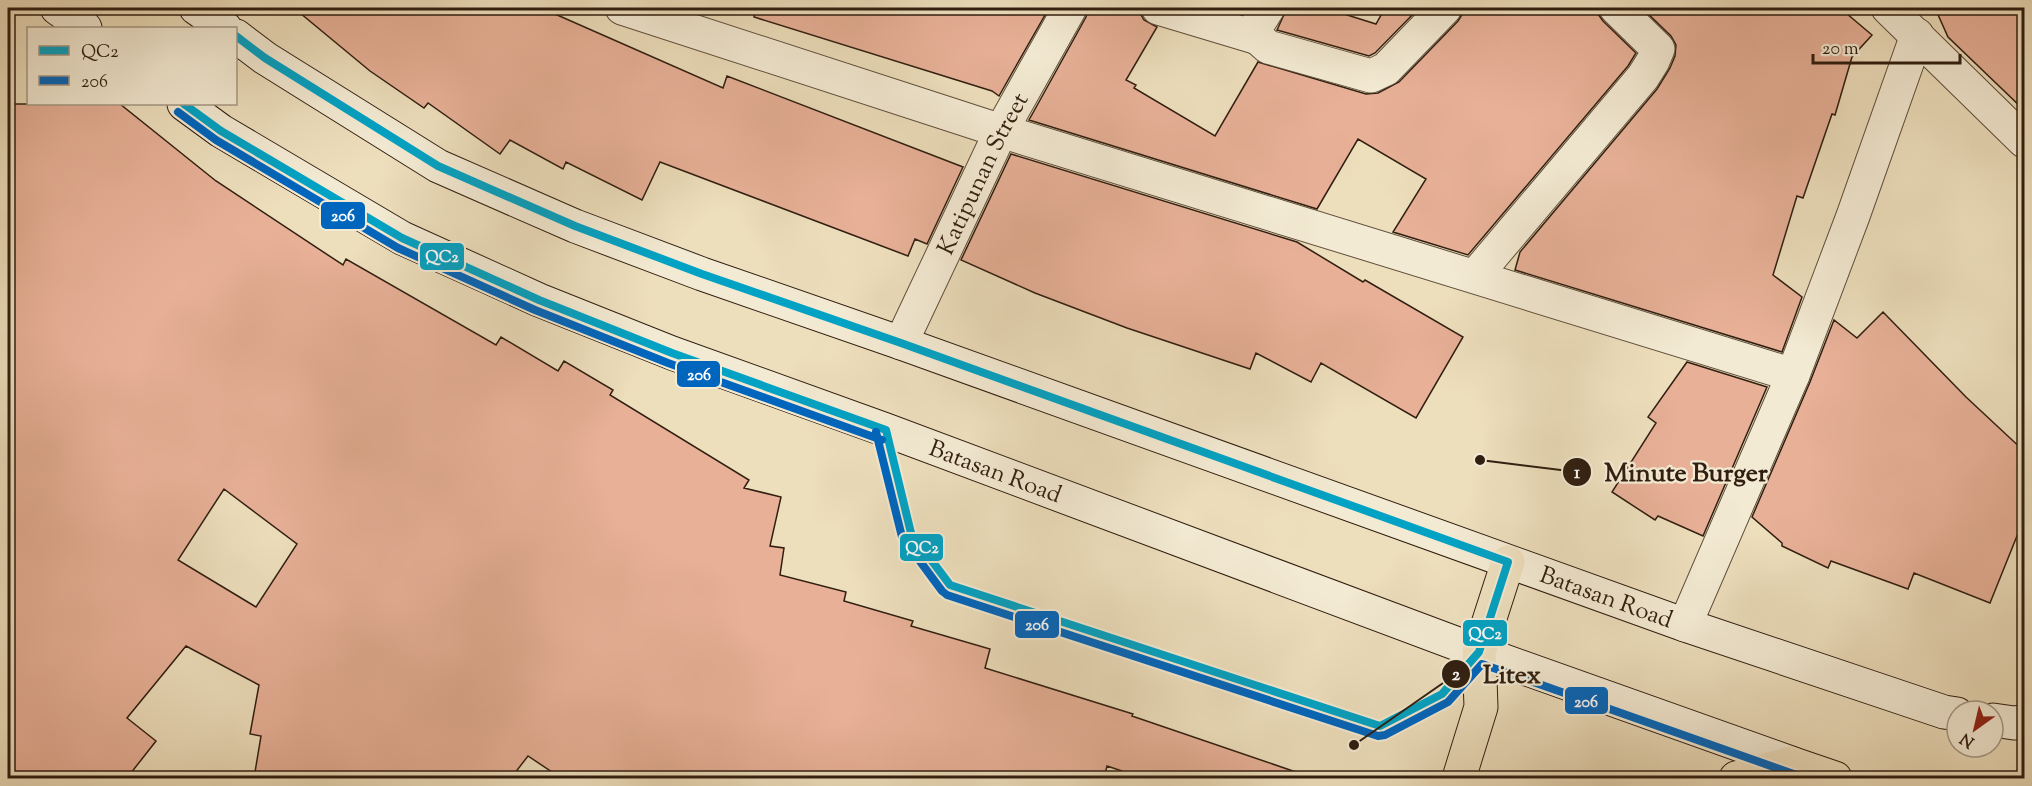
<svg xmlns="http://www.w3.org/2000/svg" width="2032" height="786" viewBox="0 0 2032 786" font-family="'Sorts Mill Goudy',serif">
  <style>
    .building { fill: #e7b097; stroke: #301e10; stroke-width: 1.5; fill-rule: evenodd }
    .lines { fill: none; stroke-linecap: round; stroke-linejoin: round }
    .minor-casing { stroke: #5f4e3b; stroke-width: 35 }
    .secondary-casing { stroke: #301e10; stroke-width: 35 }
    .primary-casing { stroke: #301e10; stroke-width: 35 }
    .minor { stroke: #f3ead3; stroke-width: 33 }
    .secondary { stroke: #f3ead3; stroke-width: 33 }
    .primary { stroke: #eddebc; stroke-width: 33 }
    .bus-1-casing { stroke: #f3ead3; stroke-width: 12 }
    .bus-2-casing { stroke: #f3ead3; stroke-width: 12 }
    .bus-1 { stroke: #02a2c4; stroke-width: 8 }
    .bus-2 { stroke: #0065bd; stroke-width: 8 }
    .labels { text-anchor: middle; stroke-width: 4.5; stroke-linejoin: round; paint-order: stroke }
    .street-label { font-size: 24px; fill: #301e10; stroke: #f3ead3 }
    .leader { fill: none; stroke: #301e10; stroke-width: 2 }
    .callout-dot { fill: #301e10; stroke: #f3ead3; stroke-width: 2 }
    .mark-label { font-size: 18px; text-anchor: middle; font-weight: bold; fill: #fff }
    .callout-label { font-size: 26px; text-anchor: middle; font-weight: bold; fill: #301e10; stroke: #f3ead3; stroke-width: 4.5; stroke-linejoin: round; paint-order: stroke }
    .line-badge { stroke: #f3ead3; stroke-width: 2 }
    .badge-label { font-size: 16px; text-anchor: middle; font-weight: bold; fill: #fff }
  </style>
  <rect width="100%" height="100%" fill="#eddebc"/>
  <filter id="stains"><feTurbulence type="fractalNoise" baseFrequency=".00333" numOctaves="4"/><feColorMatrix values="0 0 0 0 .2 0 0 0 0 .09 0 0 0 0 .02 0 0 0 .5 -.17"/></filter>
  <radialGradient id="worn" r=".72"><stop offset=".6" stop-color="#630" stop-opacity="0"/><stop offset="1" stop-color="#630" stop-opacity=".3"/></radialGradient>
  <path class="building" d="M294,8H546L555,14L723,88L727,76L963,167L927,244L915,239L908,256L660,162L642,200L566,162L563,169L510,140L500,154L428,103L424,108L370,71Z
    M755,8H1049L999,96L992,91L754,17Z
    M1089,8H1140V13L1144,20L1157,27L1126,80L1136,85L1134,88L1215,136L1258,62L1366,94L1378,93L1399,82L1458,21L1463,13V8H1598V14L1603,21L1636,53L1628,66L1468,255L1393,232L1426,179L1358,139L1317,209L1029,120L1086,17Z
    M1287,8H1325L1376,24L1385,8H1419L1375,53L1369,56L1277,30Z
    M1642,8H1840L1872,35L1852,57L1835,115L1832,114L1803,198L1797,196L1773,275L1802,297L1782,352L1515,270L1520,252L1657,89L1670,68L1675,56L1676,45L1671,36Z
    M1935,8H2025V111L1948,37Z
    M8,104H120L216,181L343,265L346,259L496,345L501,337L558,371L564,361L613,390L610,395L749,480L744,488L781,497L770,546L784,548L780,575L846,592L844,601L913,621L911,626L990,649L985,668L1133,714L1132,716L1296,772L1295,778H1143L1107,766L1104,778H770L769,777L630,774L627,778H561L528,756L511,778H254L261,736L250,734L259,685L186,646L127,718L156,741L127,778H8ZM224,489L297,544L256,607L178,560Z
    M1011,154L1297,242L1363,282L1365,280L1463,337L1416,418L1321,363L1311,382L1256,353L1250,369L1127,328L1035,293L961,260Z
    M1883,312L1966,397L2025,452V523L2021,526L1990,603L1914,573L1908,589L1831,561L1828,568L1782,546V543L1752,517L1810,382L1834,320L1857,338Z
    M1687,362L1767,387L1703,536L1658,516L1655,520L1612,492L1656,423L1648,417Z"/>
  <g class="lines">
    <g class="minor-casing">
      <g id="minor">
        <path d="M622,8L1001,131L1793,375"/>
        <path d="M1158,8L1258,38"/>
        <path d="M1268,8L1256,27L1258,38L1268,47L1371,76L1386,69L1445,8"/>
        <path d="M1888,8L2024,141"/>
        <path d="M1475,276L1643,77L1653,61L1658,49L1616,8"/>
        <path id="s1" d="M901,343L1001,131L1070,8"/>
        <path d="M1685,625L1793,375L1853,216L1917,35"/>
      </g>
    </g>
    <g class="secondary-casing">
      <g id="secondary">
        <path d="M57,8L85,28"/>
        <path d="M196,8L225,28"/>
        <path id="s2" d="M236,36L265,58L438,166L575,226L702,274L901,343L1685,625L1944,712L1957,714"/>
        <path id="s3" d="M184,104L221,131L402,238L539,300L672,353L886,430L1479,652L1791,763"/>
        <path d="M1993,720L2014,723L2024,722"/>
      </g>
    </g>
    <g class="primary-casing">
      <path id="primary" d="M1459,778L1481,707L1479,652L1508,562
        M1736,778L1791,763L1835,778"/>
    </g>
    <use href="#minor" class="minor"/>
    <use href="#secondary" class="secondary"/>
    <use href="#primary" class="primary"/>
    <g class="bus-1-casing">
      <path id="bus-1" d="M184,104L221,131L402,238L539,300L672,353L886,430L911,533L950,585L1380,726L1442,694L1479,652L1508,562L901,343L702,274L575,226L438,166L265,58L236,36"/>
    </g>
    <g class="bus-2-casing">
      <path id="bus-2" d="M178,112L216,140L398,248L535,310L668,363L882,440
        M876,432L902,537L942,591L947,595L1378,736L1385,735L1448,702L1482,664L1805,778"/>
    </g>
    <use href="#bus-1" class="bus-1"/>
    <use href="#bus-2" class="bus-2"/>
  </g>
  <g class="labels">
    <g class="street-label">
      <text dy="8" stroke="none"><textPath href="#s1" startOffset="188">Katipunan Street</textPath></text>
      <text dy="8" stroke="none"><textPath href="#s3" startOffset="894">Batasan Road</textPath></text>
      <text dy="8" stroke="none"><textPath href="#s2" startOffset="1486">Batasan Road</textPath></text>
    </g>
  </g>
  <path class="leader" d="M1480 460L1577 472M1354 745L1456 674"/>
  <g class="callout-dot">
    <circle cx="1480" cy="460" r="6"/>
    <circle cx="1354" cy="745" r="6"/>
    <circle cx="1577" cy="472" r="15"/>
    <circle cx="1456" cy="674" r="15"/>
  </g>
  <g class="mark-label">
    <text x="1577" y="478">1</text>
    <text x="1456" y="680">2</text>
  </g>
  <g class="callout-label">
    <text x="1686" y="481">Minute Burger</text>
    <text x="1512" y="683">Litex</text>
  </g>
  <g class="line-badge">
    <rect x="320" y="201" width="46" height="29" rx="6" fill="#0065bd"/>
    <rect x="419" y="242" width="46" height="29" rx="6" fill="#02a2c4"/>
    <rect x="676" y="360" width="45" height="28" rx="6" fill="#0065bd"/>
    <rect x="899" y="533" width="45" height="29" rx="6" fill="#02a2c4"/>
    <rect x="1014" y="610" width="46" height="29" rx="6" fill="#0065bd"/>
    <rect x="1462" y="619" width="46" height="28" rx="6" fill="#02a2c4"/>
    <rect x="1564" y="686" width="45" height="29" rx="6" fill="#0065bd"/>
  </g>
  <g class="badge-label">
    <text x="343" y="221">206</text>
    <text x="442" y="262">QC2</text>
    <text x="699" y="380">206</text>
    <text x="922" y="553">QC2</text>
    <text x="1037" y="630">206</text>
    <text x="1485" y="639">QC2</text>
    <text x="1586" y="707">206</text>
  </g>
  <rect width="2032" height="786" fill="none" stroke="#eddebc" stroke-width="30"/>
  <rect x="9" y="9" width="2014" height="768" fill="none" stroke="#301e10" stroke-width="3"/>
  <rect x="15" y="15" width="2002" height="756" fill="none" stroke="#301e10" stroke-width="1.5"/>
  <rect x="27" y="27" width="210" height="78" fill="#f3ead3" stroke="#a59885" stroke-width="1.5"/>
  <rect x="39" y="46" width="30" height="9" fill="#02a2c4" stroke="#a59885" stroke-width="1.5"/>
  <text x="81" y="57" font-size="18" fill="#301e10">QC2</text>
  <rect x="39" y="76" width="30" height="9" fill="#0065bd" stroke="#a59885" stroke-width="1.5"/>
  <text x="81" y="87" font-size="18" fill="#301e10">206</text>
  <g transform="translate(1975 729) rotate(214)"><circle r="28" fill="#f3ead3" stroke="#a59885" stroke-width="1.5"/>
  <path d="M0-4.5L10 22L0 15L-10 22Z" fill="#8f2418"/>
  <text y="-9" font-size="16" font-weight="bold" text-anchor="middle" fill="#301e10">N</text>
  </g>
  <path d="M1813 54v9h147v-9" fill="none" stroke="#301e10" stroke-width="3"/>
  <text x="1822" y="54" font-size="18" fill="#301e10" stroke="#f3ead3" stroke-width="4.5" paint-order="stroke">20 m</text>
  <rect width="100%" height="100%" filter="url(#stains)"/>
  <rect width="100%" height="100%" fill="url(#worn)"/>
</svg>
